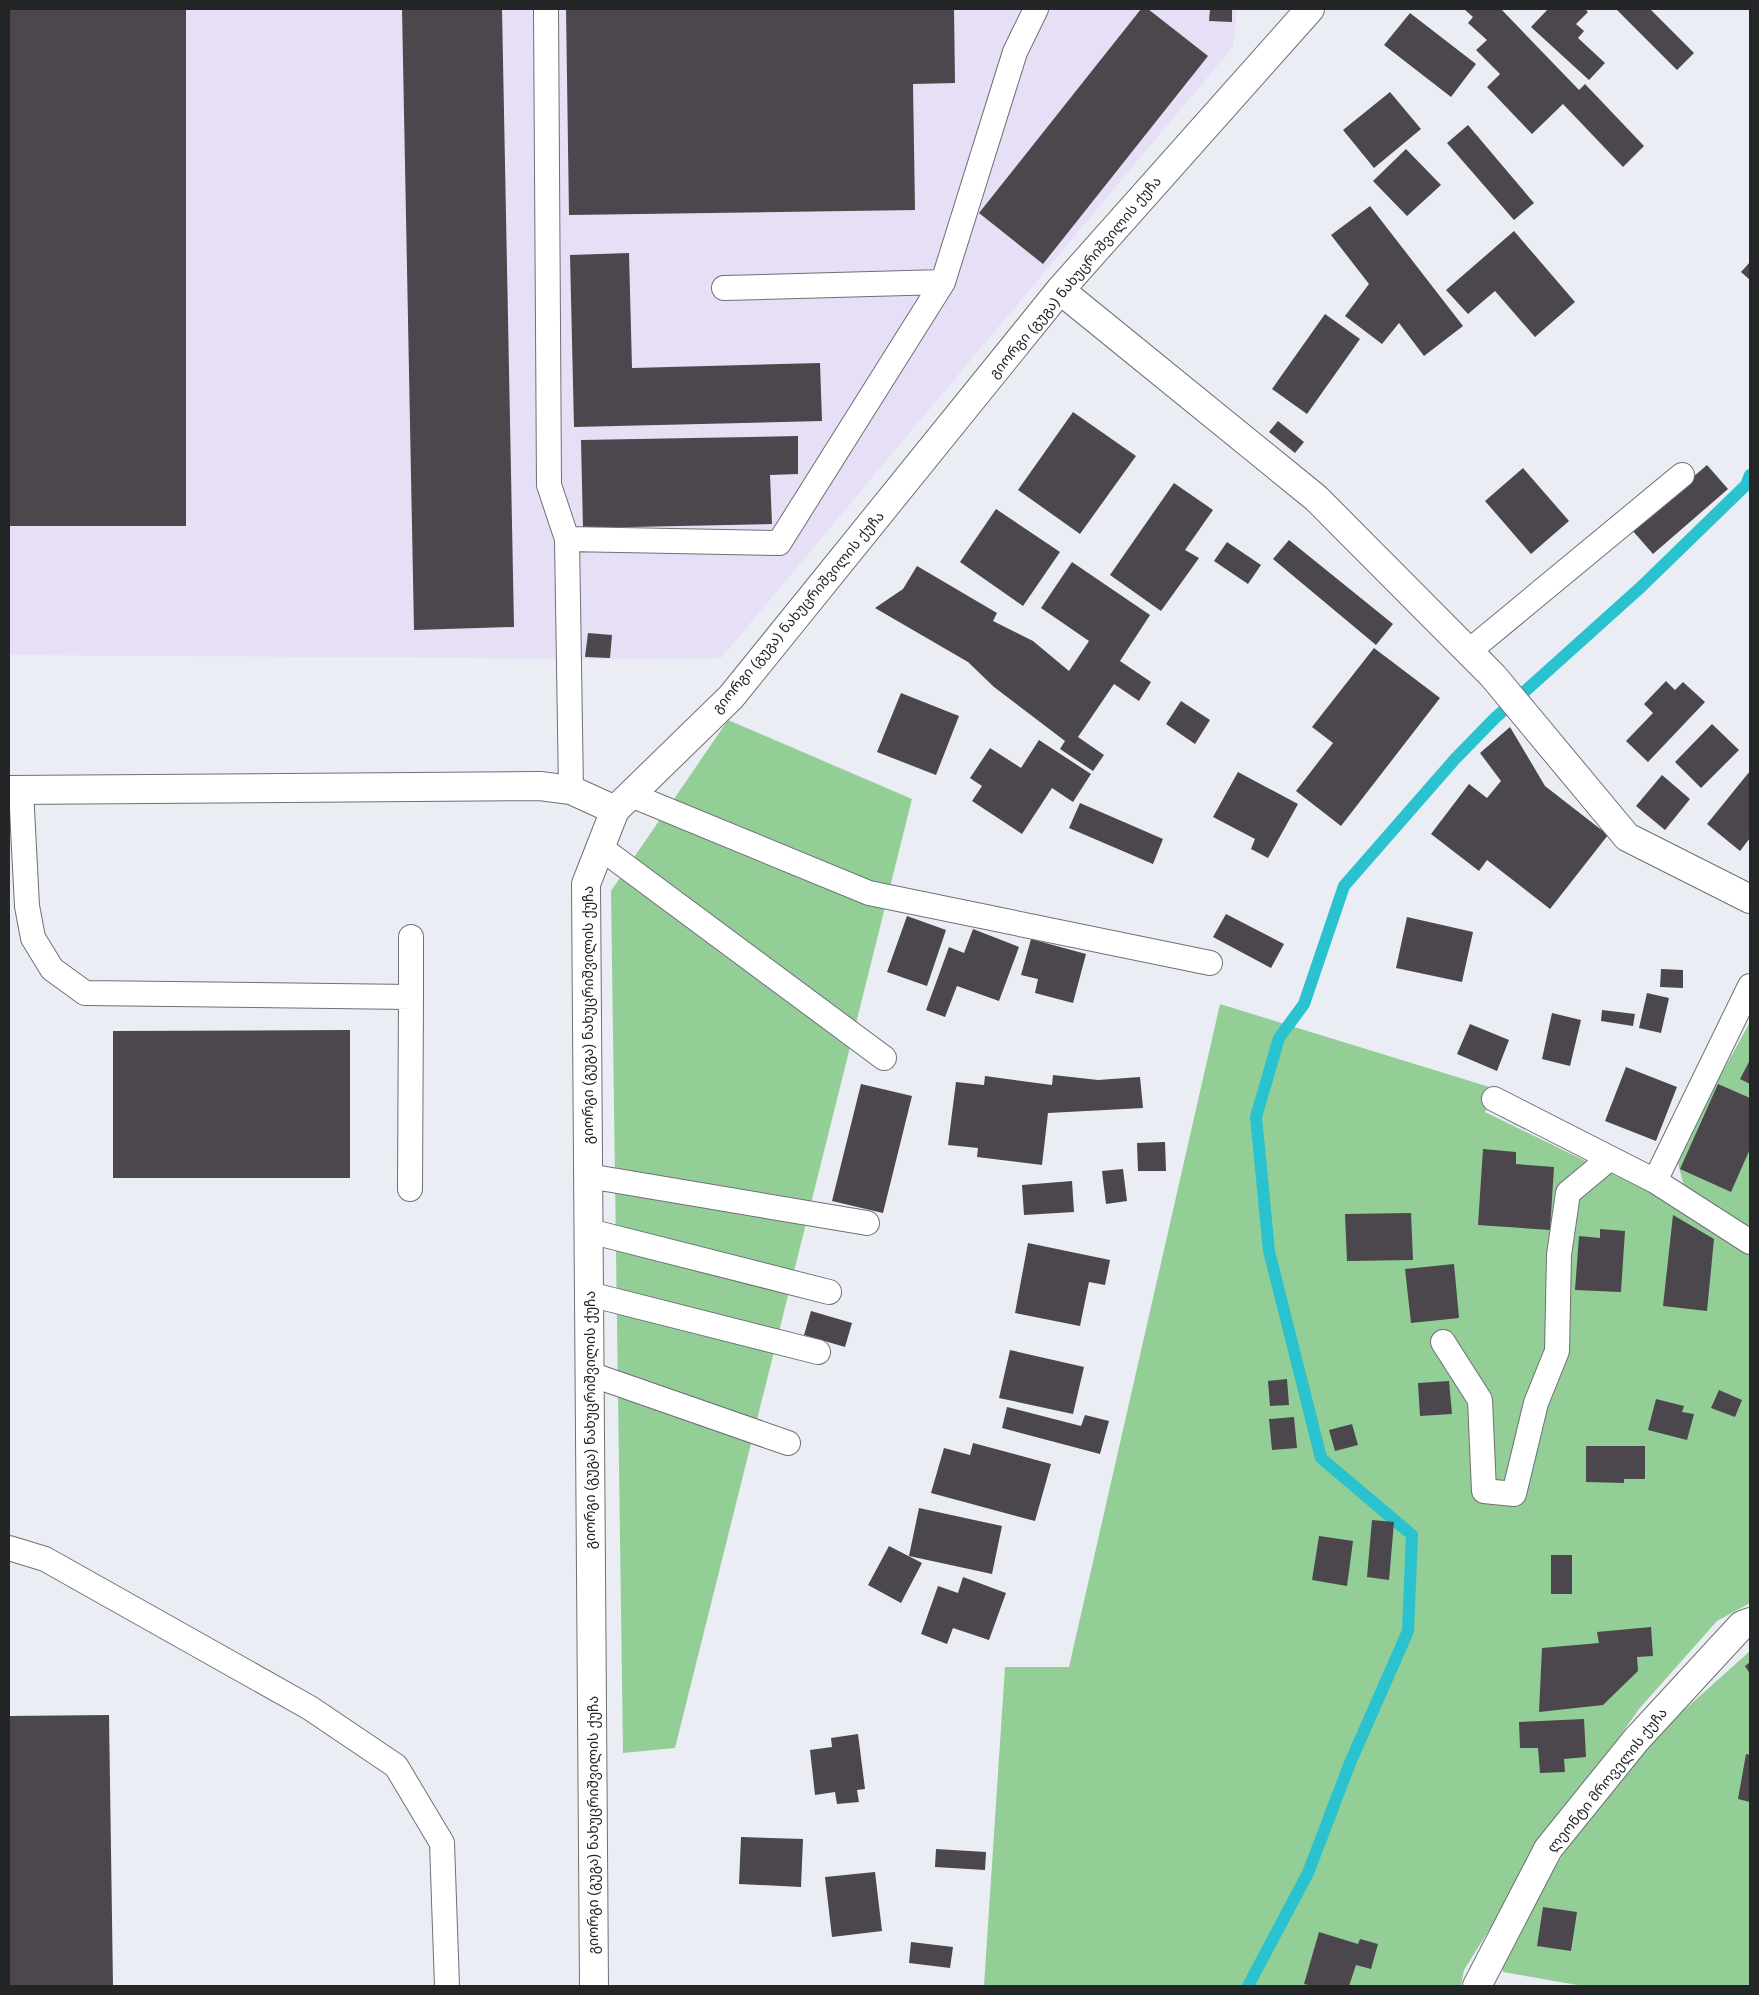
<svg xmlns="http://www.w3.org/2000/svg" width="1759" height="1995" viewBox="0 0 1759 1995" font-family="Arial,'Noto Sans Georgian',sans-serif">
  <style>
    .industrial { fill: #e6dff5 }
    .green { fill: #93ce97 }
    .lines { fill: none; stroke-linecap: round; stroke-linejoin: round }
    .stream { stroke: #2ac2cf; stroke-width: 12 }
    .building { fill: #4b474c }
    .lane-casing { stroke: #6e7076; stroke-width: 26 }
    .street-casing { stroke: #6e7076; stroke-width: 30 }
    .lane { stroke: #fff; stroke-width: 24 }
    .street { stroke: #fff; stroke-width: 28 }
    .labels { text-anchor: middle; stroke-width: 5; stroke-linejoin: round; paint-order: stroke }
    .street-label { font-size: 14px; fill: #242527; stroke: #fff }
  </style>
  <rect width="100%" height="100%" fill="#ebedf4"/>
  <path class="industrial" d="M9,9H1237L1233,47L721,658L619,659L9,655Z"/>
  <path class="green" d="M728,720L912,799L675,1748L623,1753L611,891Z
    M1220,1004L1496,1089L1485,1112L1672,1203L1750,1253V1603L1717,1621L1639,1709L1537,1853L1464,1970L1461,1986H984L1005,1667H1069Z
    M1750,1022V1232L1686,1194L1676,1156Z
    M1750,1651V1986H1583L1503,1972L1500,1953L1617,1770Z"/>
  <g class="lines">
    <path class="stream" d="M1248,1986L1308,1873L1350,1763L1408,1631L1412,1535L1321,1458L1269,1251L1256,1117L1279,1038L1304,1004L1344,886L1455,759L1494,719L1641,587L1746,485L1750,475"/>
  </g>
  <path class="building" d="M9,9H186V526H9Z
    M402,9H502L514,627L414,630Z
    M566,9H954L955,83L913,84L915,210L569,215Z
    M1141,9H1148L1208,56L1043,264L979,213Z
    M1210,9H1232V22L1209,21Z
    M1464,9H1501L1579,90L1585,84L1644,146L1623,167L1563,104L1532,134L1487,87L1500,74L1476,50L1487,40L1468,23L1473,17Z
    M1548,9H1585L1588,12L1576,24L1584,31L1578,38L1605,63L1589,80L1531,27Z
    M1616,9H1650L1694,53L1677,70Z
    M1410,13L1476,64L1451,97L1384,45Z
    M1390,92L1421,129L1374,168L1343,130Z
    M1468,125L1534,203L1514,220L1447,143Z
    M1406,149L1441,185L1407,216L1373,181Z
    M1370,206L1463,326L1424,356L1399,323L1382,344L1345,316L1369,284L1331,235Z
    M1514,231L1575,302L1535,337L1495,291L1468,314L1446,290Z
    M629,253L632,368L820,363L822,421L574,427L570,255Z
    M1750,262V280L1741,272Z
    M1325,314L1360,339L1307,414L1272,389Z
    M1073,412L1136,456L1080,534L1018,490Z
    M1278,421L1304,442L1295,453L1269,432Z
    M798,436V474L770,475L772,524L583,528L581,440Z
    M1707,465L1728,489L1653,554L1632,530Z
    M1523,468L1569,521L1531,554L1485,501Z
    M1174,483L1213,510L1185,550L1199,558L1161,611L1110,575Z
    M996,509L1060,552L1023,606L960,562Z
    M1289,540L1393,624L1376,645L1273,559Z
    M1227,542L1261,565L1248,584L1214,561Z
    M1072,562L1150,615L1120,661L1151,682L1139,701L1114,684L1078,737L1104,755L1093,771L1060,749L1065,741L994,687L968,662L875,608L903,589L917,566L997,613L993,621L1033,641L1069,671L1089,641L1041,608Z
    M588,633L612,635L610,658L585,657Z
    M1374,648L1440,698L1341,826L1296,791L1333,743L1312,727Z
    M1666,681L1675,690L1683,682L1705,702L1648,762L1626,741L1653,713L1644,704Z
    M901,693L959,716L936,775L877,752Z
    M1181,701L1210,720L1195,744L1166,724Z
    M1712,724L1739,750L1701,788L1675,762Z
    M1510,727L1545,786L1608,835L1550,909L1487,860L1479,871L1431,834L1469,784L1487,798L1501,781L1480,753Z
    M1039,740L1091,774L1073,802L1052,788L1022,834L972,801L982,786L970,778L990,748L1021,768Z
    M1750,771V838L1740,851L1707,824Z
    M1238,772L1298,804L1268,858L1251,849L1255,839L1213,817Z
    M1662,775L1690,799L1665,830L1636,806Z
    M1080,803L1163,839L1153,864L1069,828Z
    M1226,914L1284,944L1271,968L1213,937Z
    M907,916L946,930L927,986L887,972Z
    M1407,917L1473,932L1462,982L1396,968Z
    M973,929L1019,947L999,1001L957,986L945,1017L926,1010L949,947L964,953Z
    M1031,939L1086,954L1073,1003L1035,993L1038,979L1021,975Z
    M1661,969L1683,970V988L1660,987Z
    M1647,993L1669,998L1661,1033L1639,1028Z
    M1602,1010L1635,1014L1633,1026L1601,1021Z
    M1552,1013L1581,1020L1570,1066L1542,1059Z
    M1470,1024L1509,1040L1497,1071L1457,1054Z
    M350,1030V1178H113V1031Z
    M1750,1060V1084L1740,1079Z
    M1626,1067L1677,1087L1656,1141L1605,1121Z
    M1053,1075L1098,1080L1140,1077L1143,1108L1048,1113L1042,1165L977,1157L978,1148L948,1145L956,1082L984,1085L985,1076L1052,1085Z
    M861,1084L912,1096L883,1213L832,1201Z
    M1718,1084L1750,1098V1149L1731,1192L1680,1169Z
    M1165,1142L1166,1171H1138L1137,1143Z
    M1483,1149L1516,1152V1164L1554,1167L1550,1230L1478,1225Z
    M1123,1169L1127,1201L1106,1204L1102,1171Z
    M1072,1181L1074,1212L1024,1215L1022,1185Z
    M1411,1213L1413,1260L1347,1261L1345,1214Z
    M1673,1215L1714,1239L1707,1311L1663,1306Z
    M1600,1229L1625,1231L1621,1292L1575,1290L1579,1236L1600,1238Z
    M1028,1243L1110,1260L1105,1285L1089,1282L1080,1326L1015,1313Z
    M1454,1264L1459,1318L1411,1323L1405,1269Z
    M811,1311L852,1323L845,1347L804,1335Z
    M1010,1350L1084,1367L1073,1414L999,1398Z
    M1287,1379L1289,1405L1270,1406L1268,1381Z
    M1449,1381L1452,1414L1420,1416L1418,1383Z
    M1719,1390L1742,1400L1735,1417L1711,1408Z
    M1656,1399L1684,1406L1682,1412L1694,1414L1687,1440L1648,1430Z
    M1007,1407L1081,1426L1085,1415L1109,1421L1100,1454L1002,1428Z
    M1294,1417L1297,1448L1272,1450L1269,1419Z
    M1352,1424L1358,1445L1335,1451L1329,1430Z
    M973,1443L1051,1464L1035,1521L931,1493L944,1448L970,1455Z
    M1586,1446H1645V1479H1624V1483L1586,1482Z
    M919,1508L1002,1526L992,1574L909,1556Z
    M1372,1520L1394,1522L1389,1580L1367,1577Z
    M1319,1536L1353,1541L1347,1586L1312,1580Z
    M889,1546L922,1563L901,1603L868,1585Z
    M1551,1555H1572V1594H1551Z
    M963,1577L1006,1593L989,1640L953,1628L947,1644L921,1634L938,1586L958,1593Z
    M1651,1627L1653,1656L1637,1657L1638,1671L1603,1705L1539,1712L1542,1648L1599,1643L1597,1632Z
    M1750,1662V1674L1745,1666Z
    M109,1715L113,1986H9V1716Z
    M1584,1719L1586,1757L1564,1759L1565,1772L1540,1773L1538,1748H1520L1519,1722Z
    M858,1734L865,1789L857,1790L859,1802L837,1804L835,1792L815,1795L810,1750L832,1747L831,1738Z
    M1746,1754L1750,1755V1802L1738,1799Z
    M741,1837L803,1839L801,1887L739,1884Z
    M936,1849L986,1852L985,1870L935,1867Z
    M875,1872L882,1931L832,1937L825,1877Z
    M1543,1907L1577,1912L1571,1951L1537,1946Z
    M1319,1932L1358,1944L1360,1939L1378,1944L1371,1969L1356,1965L1349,1986H1313L1304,1984Z
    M911,1942L953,1947L950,1968L909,1963Z"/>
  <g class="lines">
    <g class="lane-casing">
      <path id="lane" d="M546,9L549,485L567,539L571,790
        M724,288L943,282
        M567,539L779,543L943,282L1015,52L1036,9
        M1468,652L1682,475
        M21,790L27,906L33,938L52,969L85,993L411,997L410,1189
        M631,795L869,893L1210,963
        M601,848L884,1058
        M411,937V997
        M1494,1099L1655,1181L1750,1242
        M588,1176L867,1223
        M1655,1181L1750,986
        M589,1231L829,1292
        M589,1294L818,1352
        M1443,1342L1480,1400L1484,1491L1514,1494L1536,1403L1557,1351L1559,1255L1568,1193L1610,1158
        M590,1374L788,1443
        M9,1548L45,1559L310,1708L396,1766L442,1843L447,1986"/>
    </g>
    <g class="street-casing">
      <path id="street" d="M1060,290L1316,498L1493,676L1627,837L1750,899
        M9,790L540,786L571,790L615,810
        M594,1986L586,884L615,810L731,697L1060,290L1310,9
        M1477,1986L1548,1849L1636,1740L1742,1625L1750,1622"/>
    </g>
    <use href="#lane" class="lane"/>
    <use href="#street" class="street"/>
  </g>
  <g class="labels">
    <g class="street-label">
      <text transform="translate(1075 277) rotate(-50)" y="5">გიორგი (გუგა) ნახუცრიშვილის ქუჩა</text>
      <text transform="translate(798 612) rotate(-50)" y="5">გიორგი (გუგა) ნახუცრიშვილის ქუჩა</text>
      <text transform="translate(588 1015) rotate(-90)" y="5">გიორგი (გუგა) ნახუცრიშვილის ქუჩა</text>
      <text transform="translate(590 1420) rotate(-90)" y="5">გიორგი (გუგა) ნახუცრიშვილის ქუჩა</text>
      <text transform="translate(1607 1780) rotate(-51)" y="5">ლეონტი მროველის ქუჩა</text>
      <text transform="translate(593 1825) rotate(-90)" y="5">გიორგი (გუგა) ნახუცრიშვილის ქუჩა</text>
    </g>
  </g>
  <rect width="1759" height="1995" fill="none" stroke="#242527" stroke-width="20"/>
</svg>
